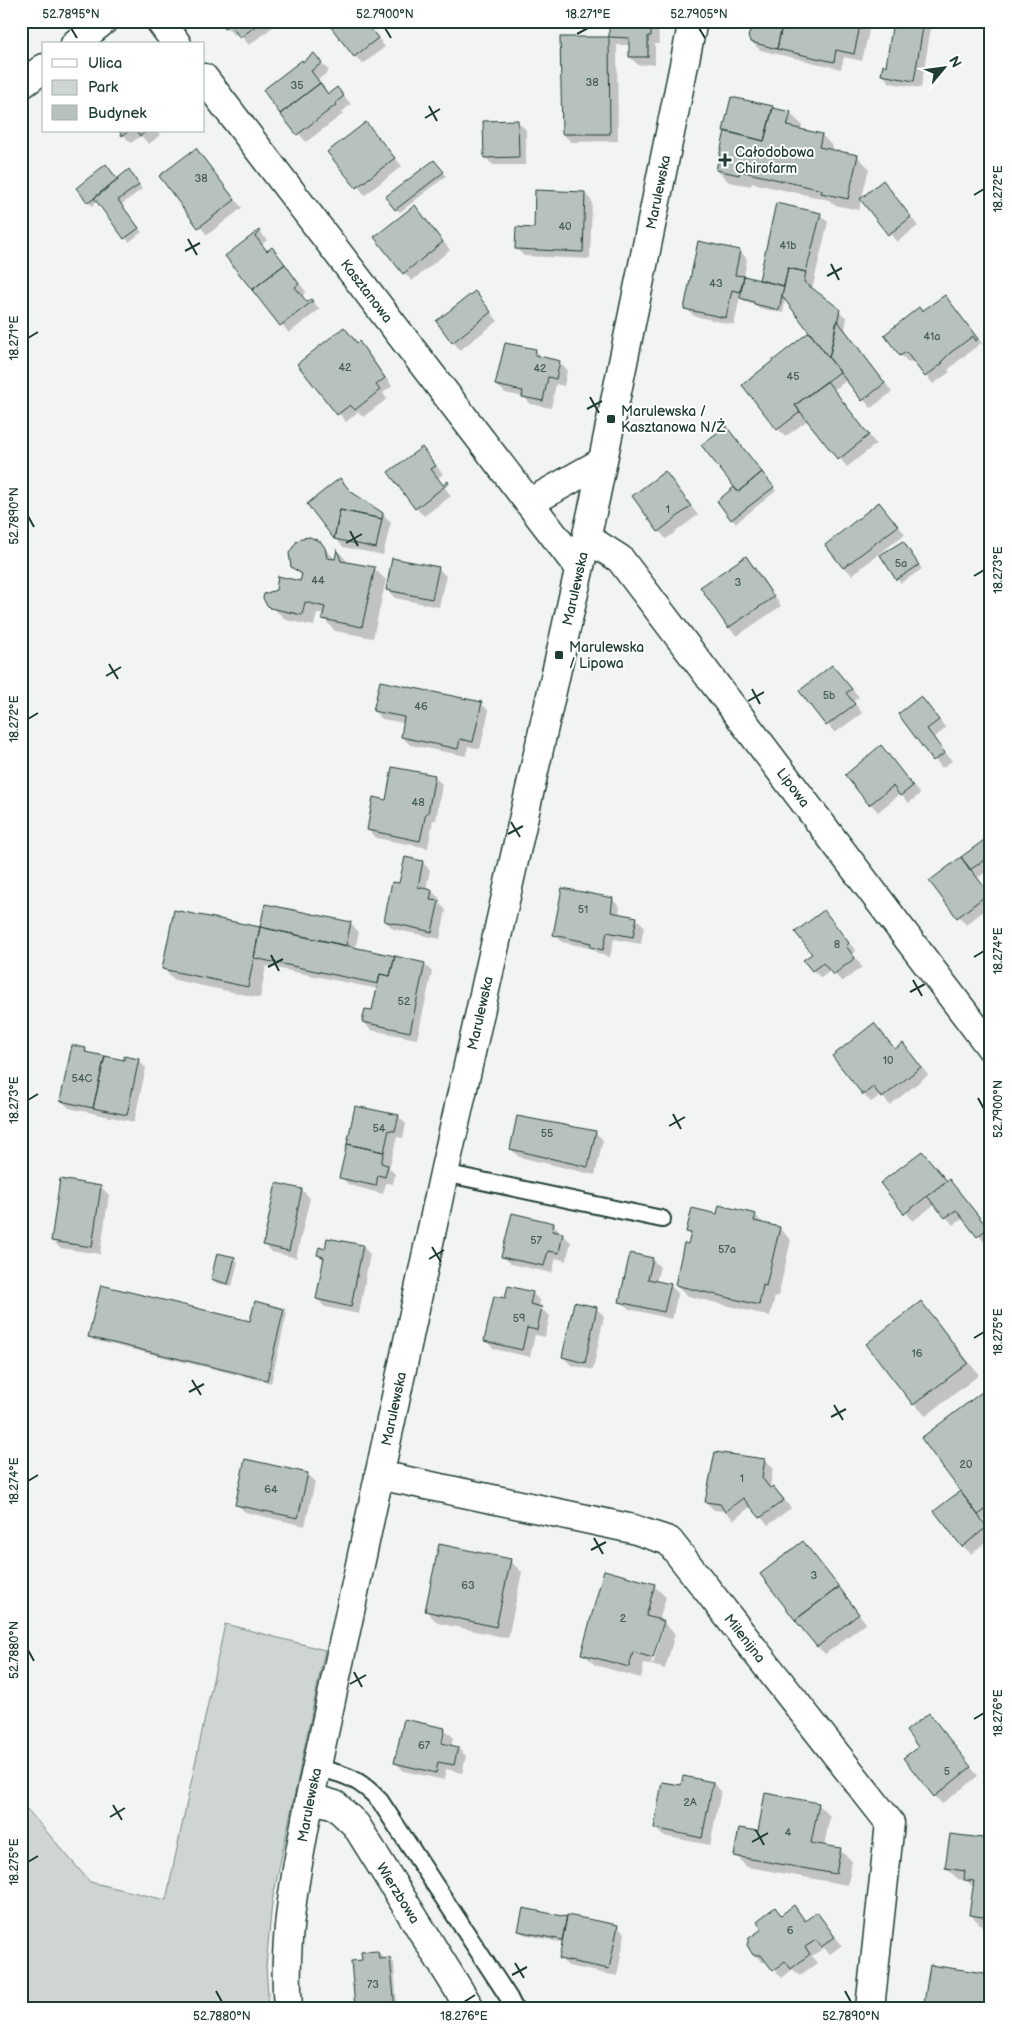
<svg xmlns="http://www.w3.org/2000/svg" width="1012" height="2029" viewBox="0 0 1012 2029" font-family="'Balsamiq Sans',sans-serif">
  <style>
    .green { fill: #ced5d3; stroke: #768984 }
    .shadow { fill: #0003; fill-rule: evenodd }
    .building { fill: #b7c1bd; stroke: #1f3d34 }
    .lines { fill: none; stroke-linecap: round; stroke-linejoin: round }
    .lane-casing { stroke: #1f3d34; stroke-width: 20 }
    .street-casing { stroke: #1f3d34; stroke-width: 31 }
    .secondary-casing { stroke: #1f3d34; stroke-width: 31 }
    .lane { stroke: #fff; stroke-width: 16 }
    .street { stroke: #fff; stroke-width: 28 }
    .secondary { stroke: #fff; stroke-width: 28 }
    .ticks { fill: none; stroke: #1f3d34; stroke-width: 2 }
    .poi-dot { fill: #1f3d34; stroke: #fff; stroke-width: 2 }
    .labels { text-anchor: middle; stroke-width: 4; stroke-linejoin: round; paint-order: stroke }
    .number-label { font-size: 11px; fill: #455e56 }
    .poi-label { font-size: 14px; fill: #1f3d34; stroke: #fff; text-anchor: start }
    .street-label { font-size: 14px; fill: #1f3d34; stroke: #fff }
    .neatline { fill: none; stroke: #1f3d34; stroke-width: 2 }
    .ticks-label { font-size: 12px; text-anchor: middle; fill: #1f3d34 }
  </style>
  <rect width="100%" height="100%" fill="#f2f3f3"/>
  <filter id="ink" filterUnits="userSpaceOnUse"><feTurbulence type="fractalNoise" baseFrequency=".02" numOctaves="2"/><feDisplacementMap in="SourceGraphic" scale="10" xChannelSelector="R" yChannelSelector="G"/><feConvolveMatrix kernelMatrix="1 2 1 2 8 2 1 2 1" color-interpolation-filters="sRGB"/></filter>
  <g filter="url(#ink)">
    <path class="green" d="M225,1624L325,1650L272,1902L266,1966L269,2008H21V1807L27,1809L90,1882L166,1900Z"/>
    <path class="shadow" d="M221,21H277L278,23L249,45L238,32L234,35Z
      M365,21L385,47L363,64L355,56Z
      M610,21H658L659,44H655V64L638,65L630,57V45H617L618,141L571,142L563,134L562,39H611Z
      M753,21H864L870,26L862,61L844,57L841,69L760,50L752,42Z
      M895,21H932L921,88L890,83L883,75L887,67Z
      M314,55L329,71L318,80L330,95L337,89L351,104L342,112L343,114L306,142L264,90Z
      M773,107L775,110L790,113L802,125L801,130L822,135L833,147V151L857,156L869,168L859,210L834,205L829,200L752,183L751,186L729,182L717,170Z
      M518,122L526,130V165H493L485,157Z
      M366,123L402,166L365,195L329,152Z
      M120,131H158L160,135L149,144L141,136L131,143Z
      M203,158L242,208L207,235L161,176Z
      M437,165L446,176L400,212L396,209Z
      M132,175L142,189L121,205L142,232L129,242L98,201L92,206L89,202L118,181Z
      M883,182L918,226L897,242L862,199Z
      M584,193L592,201L590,259L524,256L516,248L535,229Z
      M415,206L450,250L412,281L404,273Z
      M820,215L828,222L812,290L847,318L845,329L892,392L871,408L847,380L834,390L876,444L847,467L808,420L785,437L743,385L811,332L785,299L783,313L759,308L755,304L745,302L740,297L734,325L694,316L686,308L740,251L747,259L744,277L760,281Z
      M259,231L267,240L262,244L268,251L271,248L279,256L306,292L302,296L308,303L311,300L320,309L289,333L227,256Z
      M475,293L498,321L460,350L453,342Z
      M952,305L985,347L981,343L958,361L948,370L950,372L933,384L913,360L909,363L901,355L886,335L923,313Z
      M344,329L366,350L392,386L383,393L387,399L363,417L358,412L346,422L299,364Z
      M535,350L543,358L559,362L567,370L564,386L556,384L551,408L531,404L524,397L505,393L497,385Z
      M726,427L776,491L736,523L718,501L738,493Z
      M422,448L443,474L438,478L451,496L424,516L416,508Z
      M665,473L698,515L666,539L659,531Z
      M340,480L353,495L383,514L391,522L383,555L343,547L335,538Z
      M879,504L905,534L852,575L844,567Z
      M303,539L320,543L336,560L338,551L349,563L374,568L386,580L373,638L335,631L324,619V615L317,613L314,626L286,620L265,600L301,582L303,577L292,566L290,553L294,545Z
      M903,542L922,569L901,583L897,579Z
      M746,558L754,566L781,606L737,636L729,628L702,588Z
      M438,568L446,576L439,607L395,598L387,590Z
      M840,675L859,697L853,701L862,713L835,733L800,691Z
      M481,703L489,711L480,749L468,746L466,756L410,745L402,737L404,723L382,719L374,711Z
      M928,706L946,728L934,738L952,761L942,768L899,714Z
      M881,747L920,794L909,803L900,794L878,812L846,775Z
      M434,777L442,784L436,820H433L428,848L376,838L368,830L387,801Z
      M991,837V869L977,878L991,895V905L966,925L931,882Z
      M422,862L430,870L426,890L432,891L440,899L439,903L446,910L440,939L393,929L385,921L400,885Z
      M612,899L620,907L619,915L636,918L644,926L641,944L614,939L610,957L599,954L594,949L562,942L554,934Z
      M266,906L351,924L359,932L355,949L424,964L432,972L417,1039L371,1030L363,1022L372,1011L378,989L266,966L260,998L175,980L163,969L175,911L261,929Z
      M824,912L856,951L853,954L862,967L842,982L831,970L821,978L813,970L814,954Z
      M21,1038L27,1044L21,1069Z
      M903,1044L928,1075L890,1105L881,1095L871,1102L863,1094L895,1050Z
      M85,1049L90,1054L125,1061L138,1060L146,1068L134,1122L69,1108L61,1100Z
      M398,1116L406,1124L403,1138L397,1137L391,1161L389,1168L395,1174L393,1184L386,1183L383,1194L349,1185L341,1177Z
      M595,1132L603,1140L595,1175L519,1157L511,1149Z
      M922,1152L948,1182L949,1181L957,1189L991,1231V1240L986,1244L964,1218L953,1225L935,1204L913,1221L882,1183Z
      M101,1187L109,1195L100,1254L60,1248L52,1240Z
      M302,1190L310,1198L296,1258L272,1252L264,1244Z
      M755,1215L765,1225L779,1228L791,1240L778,1297L775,1296L770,1316L688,1296L676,1285L692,1236L688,1232L718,1216Z
      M553,1224L561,1232V1234L571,1242L566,1261L556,1258L552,1273L511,1264L503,1256Z
      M362,1246L370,1254L359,1314L325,1307L317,1299L325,1261L318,1255Z
      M234,1258L238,1262L232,1286L216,1283L212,1279Z
      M652,1259L660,1267L656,1282L670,1285L678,1293L672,1319L629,1309L621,1301Z
      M532,1293L540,1301L539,1307L550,1316L545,1337L535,1335L530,1357L494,1349L486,1341L506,1299Z
      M921,1303L932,1315L979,1375L926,1416L914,1404Z
      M596,1308L604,1316L593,1370L571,1365L563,1357Z
      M284,1310L287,1313L271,1383L93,1340L90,1336L251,1322Z
      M989,1387L991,1526L984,1519L982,1520L991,1531V1538L971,1554L963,1546L960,1492L965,1498L966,1496Z
      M765,1460L773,1468L770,1487L771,1489L773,1488L781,1495L791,1508L768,1525L751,1506L734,1520L725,1511L714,1510L706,1502Z
      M307,1474L315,1482L305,1526L245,1512L237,1504Z
      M803,1543L866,1623L825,1654L817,1646Z
      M510,1561L522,1572L508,1638L438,1623L426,1611Z
      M654,1586L666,1597L659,1621L663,1622L675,1634L665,1669L644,1663L641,1678L595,1665L583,1653ZM660,1628H663L653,1664H651Z
      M929,1715L978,1776L942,1804L935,1796L919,1747Z
      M405,1720L445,1730L453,1737L451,1747L458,1748L466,1756L462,1773L446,1769L444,1780L404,1771L396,1763ZM443,1733H445L442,1750L439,1749Z
      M684,1778L713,1783L721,1791L710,1845L663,1836L655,1828L682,1787Z
      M818,1804L830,1816L824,1847L840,1850L852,1861L848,1885L747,1867L735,1855L759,1833Z
      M991,1841V1927L982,1926L970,1914L974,1888L967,1881L958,1879L946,1868Z
      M793,1907L806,1921L817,1914L842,1945L830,1954L824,1948L812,1956L817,1963L799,1976L793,1969L782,1978L768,1962H762L754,1954L764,1929L775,1909L782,1915Z
      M524,1910L617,1926L625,1934L617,1976L568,1966L560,1958L563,1943L523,1934L520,1931Z
      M378,1952L382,1956V1960L390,1959L394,1963L397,2008H357L363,1961Z
      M925,2003L991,2008H930Z"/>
    <path class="building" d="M220,21H262L240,38L230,24L225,28Z
      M328,21H365L378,38L354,57L327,22Z
      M609,21H651V36H648V57H629V38L609,37Z
      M753,21H783L777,49L751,42L748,37Z
      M783,21H861L854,54L836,50L834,62L777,49Z
      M893,21H924L914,81L881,75L883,65L886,66Z
      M560,37H609L610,134H562Z
      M314,53L322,63L311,71L320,83L280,114L263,90L302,60L303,62Z
      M320,83L328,94L337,87L344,96L335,103L336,105L297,135L280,114Z
      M731,97L773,106L764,141L723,131Z
      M773,108L791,112L787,126L822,134L819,147L858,155L848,199L821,193L822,190L740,171L739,175L716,170L725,131L764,141Z
      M518,120L519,157L484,158L483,121Z
      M366,122L395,158L356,188L327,152Z
      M119,131H129L122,136Z
      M136,131H147L140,136Z
      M196,148L235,200L198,228L159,176Z
      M434,160L444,172L395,210L385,197Z
      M106,164L118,180L88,203L76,188Z
      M129,169L139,185L118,200L139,228L124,239L94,198Z
      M883,180L911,217L888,235L860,199Z
      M535,190L585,192L583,252L515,249L516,227L534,228Z
      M776,203L821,213L806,272L788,268L784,286L759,280Z
      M415,205L443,242L403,274L374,237Z
      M259,230L260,232L255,236L267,251L272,247L285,264L252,290L225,256Z
      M698,241L740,250L735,275L744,276L740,292L732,290L726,318L684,309Z
      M285,264L299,284L295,287L307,302L311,299L313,301L280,326L252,290Z
      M788,268L806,272L804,282L840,309L829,358L782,296Z
      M744,276L784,286L779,310L754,304V302L740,298Z
      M475,291L491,312L452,343L436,321Z
      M945,295L978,339L976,341L973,336L950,353L941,362L943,363L925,377L906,352L900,356L884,335L919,307L922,311Z
      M837,320L885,383L862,401L829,358Z
      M344,327L357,343L359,341L385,378L376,385L380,390L355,410L350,405L337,415L297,364Z
      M809,332L840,372L795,405L800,412L777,430L742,385Z
      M505,343L536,349L535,355L560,361L556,379L548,377L543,401L522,397L523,391L495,385Z
      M827,381L869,435L838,460L795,405Z
      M726,426L762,472L738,492L701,445Z
      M422,447L436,466L431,469L443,485L448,481L449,483L415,509L388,472Z
      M665,471L691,506L658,532L632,496Z
      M762,472L774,487L731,520L717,501L734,487L738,492Z
      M340,478L350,491L383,513L382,519L340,510L334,539L307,504Z
      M879,502L898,526L843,568L825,545Z
      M340,510L382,519L376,548L334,539Z
      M310,537L321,542L325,548L327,558L335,559L337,549L341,561L375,567L362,627L322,619L325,607L305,602L302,615L270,608L266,604L263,598L264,594L276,590L278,576L300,581L302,574L291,567L289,553L297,541L302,538Z
      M903,541L919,565L896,580L880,555Z
      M746,556L774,597L728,628L700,587Z
      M392,558L439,567L432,599L386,590Z
      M832,665L852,689L846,693L855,704L826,726L799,691Z
      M380,681L482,702L473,742L460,739L458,749L401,737L404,717L373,711Z
      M921,696L939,720L927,729L945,753L933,761L898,714Z
      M881,745L913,786L900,796L893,786L869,805L845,775Z
      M392,767L435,775L428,813H426L420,841L367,830L373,797L386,800Z
      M991,835V855L970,870L961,857Z
      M405,857L423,861L418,887L432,890L430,900L439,901L432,932L384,921L392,882L399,883Z
      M961,857L989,893L957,918L929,881Z
      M562,888L613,898L611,912L637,917L633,937L607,932L603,950L590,947L591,943L553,935Z
      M265,904L351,922L346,946L260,927Z
      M174,910L260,927L248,987L162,969Z
      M824,910L849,943L846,946L855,958L833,975L823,963L812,971L803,960L812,954L795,932Z
      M260,927L395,956L390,976L380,974L378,984L254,958Z
      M395,956L425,963L410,1032L362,1022L365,1009L372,1010L380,974L390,976Z
      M874,1023L895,1049L903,1043L921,1067L882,1098L873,1087L863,1095L832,1056Z
      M72,1045L86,1048L85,1052L105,1056L93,1108L60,1101Z
      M105,1056L124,1060V1056L139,1059L127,1115L93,1108Z
      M355,1106L399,1115L395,1131L389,1130L384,1152L347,1144Z
      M517,1116L596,1131L588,1167L510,1149Z
      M347,1144L384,1152L381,1163L388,1165L385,1177L378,1175L376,1186L339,1178Z
      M922,1151L947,1181L904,1214L880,1183Z
      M60,1179L101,1186L92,1247L51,1241Z
      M949,1179L988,1228L977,1237L956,1210L945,1218L927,1196Z
      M276,1183L302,1189L289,1251L263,1245Z
      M719,1205L756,1214L754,1221L780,1227L766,1286L763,1285L759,1305L675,1285L684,1243L688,1244L691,1233L686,1232L692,1208L717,1214Z
      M512,1213L554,1223L552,1231L563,1233L559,1253L548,1251L544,1266L501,1257Z
      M327,1238L363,1245L351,1307L316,1299L324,1257L317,1255L319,1247L325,1249Z
      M217,1253L235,1257L228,1284L211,1279Z
      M630,1253L653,1258L648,1279L671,1284L664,1312L619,1302Z
      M101,1285L250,1321L255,1301L284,1309L267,1380L88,1337Z
      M508,1286L533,1292L530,1304L542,1307L537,1330L527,1328L522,1350L484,1341L494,1296L505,1298Z
      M921,1301L968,1363L913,1405L866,1344Z
      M574,1302L597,1307L585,1363L562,1357Z
      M990,1386L991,1506L978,1515L921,1438Z
      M715,1452L765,1459L762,1478L770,1488L773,1486L784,1500L760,1518L743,1498L725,1512L720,1504L705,1502Z
      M245,1459L308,1473L298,1518L235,1505Z
      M960,1491L987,1527L962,1547L934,1511Z
      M803,1541L839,1587L795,1620L760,1574Z
      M439,1544L511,1559L496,1627L425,1611Z
      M604,1570L655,1584L646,1616L664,1621L653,1658L633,1652L629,1667L581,1654Z
      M839,1587L859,1614L817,1647L795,1620Z
      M929,1713L971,1767L934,1797L903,1758L918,1747L906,1731Z
      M404,1719L445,1728L442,1743L458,1747L454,1765L438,1762L436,1773L394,1763Z
      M683,1776L713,1782L702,1838L654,1828L662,1782L681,1785Z
      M765,1793L819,1803L811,1843L841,1848L836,1874L734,1856L739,1828L758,1831Z
      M950,1834L991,1839V1918L969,1915L974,1881L964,1880L965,1871L945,1868Z
      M794,1905L805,1921L817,1912L835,1937L821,1947L816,1940L805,1947L810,1954L791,1969L785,1961L773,1971L761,1955H753L747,1945L749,1938L762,1929L757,1921L775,1907L781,1915Z
      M523,1908L567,1917L562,1940L518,1931Z
      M567,1915L618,1925L609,1969L559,1959Z
      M378,1951L379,1959L390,1958L395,2008L355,2007L351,1961L362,1960L361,1952Z
      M930,1965L991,1974V2008H940V2006L924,2003Z"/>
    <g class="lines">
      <g class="lane-casing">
        <path id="lane" d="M444,1173L662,1219
          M317,1768C345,1774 360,1779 380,1801L509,1998L514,2008"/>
      </g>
      <g class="street-casing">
        <g id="street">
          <path d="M160,21L177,44"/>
          <path d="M75,44L103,21"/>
          <path id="s1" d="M204,78L579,568"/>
          <path d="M21,85L44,68"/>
          <path d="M529,503L602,462"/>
          <path id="s2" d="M587,538L620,559L991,1048"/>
          <path id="s3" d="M379,1475L633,1529L669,1541L890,1823L870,2008"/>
          <path id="s4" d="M310,1798L335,1805L356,1825L470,2008"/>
        </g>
      </g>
      <g class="secondary-casing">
        <g id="secondary">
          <path id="s5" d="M288,2008C282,1936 297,1868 310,1798L444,1173L595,499L693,21"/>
        </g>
      </g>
      <use href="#lane" class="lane"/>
      <use href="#street" class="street"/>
      <use href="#secondary" class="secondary"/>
    </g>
  </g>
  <path class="ticks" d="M71,28L77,38M385,28L391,38M699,28L705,38M577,34L588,28M429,106L437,121M425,118L440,109M974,195L984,189M188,239L197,255M185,251L200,243M831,264L839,280M827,276L842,268M28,338L38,332M590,397L599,413M587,409L602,401M28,516L34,527M350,531L358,546M346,543L362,534M974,576L984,570M109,664L118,679M106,676L121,667M752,689L760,704M748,701L764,692M28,719L38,713M511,822L520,837M508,834L523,826M271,955L279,971M974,957L984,951M268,967L283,959M913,980L922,996M910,992L925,984M978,1098L984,1109M28,1100L38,1094M673,1114L681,1129M669,1126L685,1117M432,1247L441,1262M429,1259L444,1250M974,1338L984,1332M192,1380L201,1395M189,1392L204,1384M834,1405L843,1420M831,1417L846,1409M28,1481L38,1475M594,1538L603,1554M591,1550L606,1542M28,1650L34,1661M354,1672L362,1687M350,1684L366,1675M974,1719L984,1713M113,1805L122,1820M110,1817L125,1808M756,1830L764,1845M752,1842L768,1833M28,1862L38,1856M515,1963L524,1978M512,1975L527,1967M216,1991L222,2002M845,1991L851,2002M464,2002L475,1995"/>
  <g class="poi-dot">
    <path d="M722.5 152.5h5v5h5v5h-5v5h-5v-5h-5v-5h5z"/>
    <rect x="606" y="414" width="10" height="10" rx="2.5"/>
    <rect x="554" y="650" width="10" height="10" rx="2.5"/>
  </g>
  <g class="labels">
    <g class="number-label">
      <text x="592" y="86">38</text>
      <text x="297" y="89">35</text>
      <text x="201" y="182">38</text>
      <text x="565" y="230">40</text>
      <text x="788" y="249">41b</text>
      <text x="716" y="287">43</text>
      <text x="932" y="340">41a</text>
      <text x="345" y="371">42</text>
      <text x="540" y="372">42</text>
      <text x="793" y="380">45</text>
      <text x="668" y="513">1</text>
      <text x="901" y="567">5a</text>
      <text x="318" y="584">44</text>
      <text x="738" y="586">3</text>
      <text x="829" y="699">5b</text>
      <text x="421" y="710">46</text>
      <text x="418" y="806">48</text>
      <text x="583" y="913">51</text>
      <text x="837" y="948">8</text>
      <text x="404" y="1005">52</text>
      <text x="888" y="1064">10</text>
      <text x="82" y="1082">54C</text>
      <text x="379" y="1132">54</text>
      <text x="547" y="1137">55</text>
      <text x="536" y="1244">57</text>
      <text x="727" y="1253">57a</text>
      <text x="519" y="1322">59</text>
      <text x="917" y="1357">16</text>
      <text x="966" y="1468">20</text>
      <text x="742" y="1482">1</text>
      <text x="271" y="1493">64</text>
      <text x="814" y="1579">3</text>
      <text x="468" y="1589">63</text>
      <text x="623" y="1622">2</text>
      <text x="424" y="1749">67</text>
      <text x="947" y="1775">5</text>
      <text x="690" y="1806">2A</text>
      <text x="788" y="1836">4</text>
      <text x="790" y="1934">6</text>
      <text x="373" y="1988">73</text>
    </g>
    <g class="poi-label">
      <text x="735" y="157">Całodobowa<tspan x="735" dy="16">Chirofarm</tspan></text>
      <text x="621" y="416">Marulewska /<tspan x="621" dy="16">Kasztanowa N/Ż</tspan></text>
      <text x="569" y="652">Marulewska<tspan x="569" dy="16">/ Lipowa</tspan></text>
    </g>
    <g class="street-label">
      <text dy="5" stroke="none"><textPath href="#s5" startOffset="1855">Marulewska</textPath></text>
      <text dy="5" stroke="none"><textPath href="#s1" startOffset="268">Kasztanowa</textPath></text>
      <text dy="5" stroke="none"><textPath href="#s5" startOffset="1450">Marulewska</textPath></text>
      <text dy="5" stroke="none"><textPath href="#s2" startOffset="326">Lipowa</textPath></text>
      <text dy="5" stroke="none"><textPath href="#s5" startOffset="1015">Marulewska</textPath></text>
      <text dy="5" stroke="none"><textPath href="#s5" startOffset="610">Marulewska</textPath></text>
      <text dy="5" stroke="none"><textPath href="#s3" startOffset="421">Milenijna</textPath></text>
      <text dy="5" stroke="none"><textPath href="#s5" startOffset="205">Marulewska</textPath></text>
      <text dy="5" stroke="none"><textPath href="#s4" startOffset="135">Wierzbowa</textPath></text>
    </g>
  </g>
  <rect width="1012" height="2029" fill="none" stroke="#fff" stroke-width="55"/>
  <rect x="42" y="42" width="162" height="90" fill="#ffffff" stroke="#a5b1ae"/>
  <rect x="52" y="59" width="25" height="8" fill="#ffffff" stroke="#a5b1ae"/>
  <text x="88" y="68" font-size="15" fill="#1f3d34">Ulica</text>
  <rect x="52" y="80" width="25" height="15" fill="#ced5d3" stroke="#a5b1ae"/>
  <text x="88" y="92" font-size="15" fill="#1f3d34">Park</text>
  <rect x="52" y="105" width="25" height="15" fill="#b7c1bd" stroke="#a5b1ae"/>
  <text x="88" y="118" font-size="15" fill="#1f3d34">Budynek</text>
  <g transform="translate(944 68) rotate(61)" stroke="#ffffff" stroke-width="4" paint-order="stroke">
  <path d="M0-4L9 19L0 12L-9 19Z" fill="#1f3d34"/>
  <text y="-8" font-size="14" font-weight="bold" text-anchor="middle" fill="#1f3d34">N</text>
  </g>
  <rect x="28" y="28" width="956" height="1974" class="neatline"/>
  <g class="ticks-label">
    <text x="71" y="18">52.7895°N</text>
    <text x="385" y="18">52.7900°N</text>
    <text x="588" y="18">18.271°E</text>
    <text x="699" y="18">52.7905°N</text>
    <text transform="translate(998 189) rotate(-90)" y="4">18.272°E</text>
    <text transform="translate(14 338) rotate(-90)" y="4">18.271°E</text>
    <text transform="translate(14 516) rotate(-90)" y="4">52.7890°N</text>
    <text transform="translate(998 570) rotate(-90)" y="4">18.273°E</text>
    <text transform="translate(14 719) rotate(-90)" y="4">18.272°E</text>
    <text transform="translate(998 951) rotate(-90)" y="4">18.274°E</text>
    <text transform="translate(14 1100) rotate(-90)" y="4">18.273°E</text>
    <text transform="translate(998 1109) rotate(-90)" y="4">52.7900°N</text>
    <text transform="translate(998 1332) rotate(-90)" y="4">18.275°E</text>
    <text transform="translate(14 1481) rotate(-90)" y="4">18.274°E</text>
    <text transform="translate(14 1650) rotate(-90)" y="4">52.7880°N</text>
    <text transform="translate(998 1713) rotate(-90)" y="4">18.276°E</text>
    <text transform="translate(14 1862) rotate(-90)" y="4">18.275°E</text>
    <text x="222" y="2020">52.7880°N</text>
    <text x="464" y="2020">18.276°E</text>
    <text x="851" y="2020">52.7890°N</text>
  </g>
</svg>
